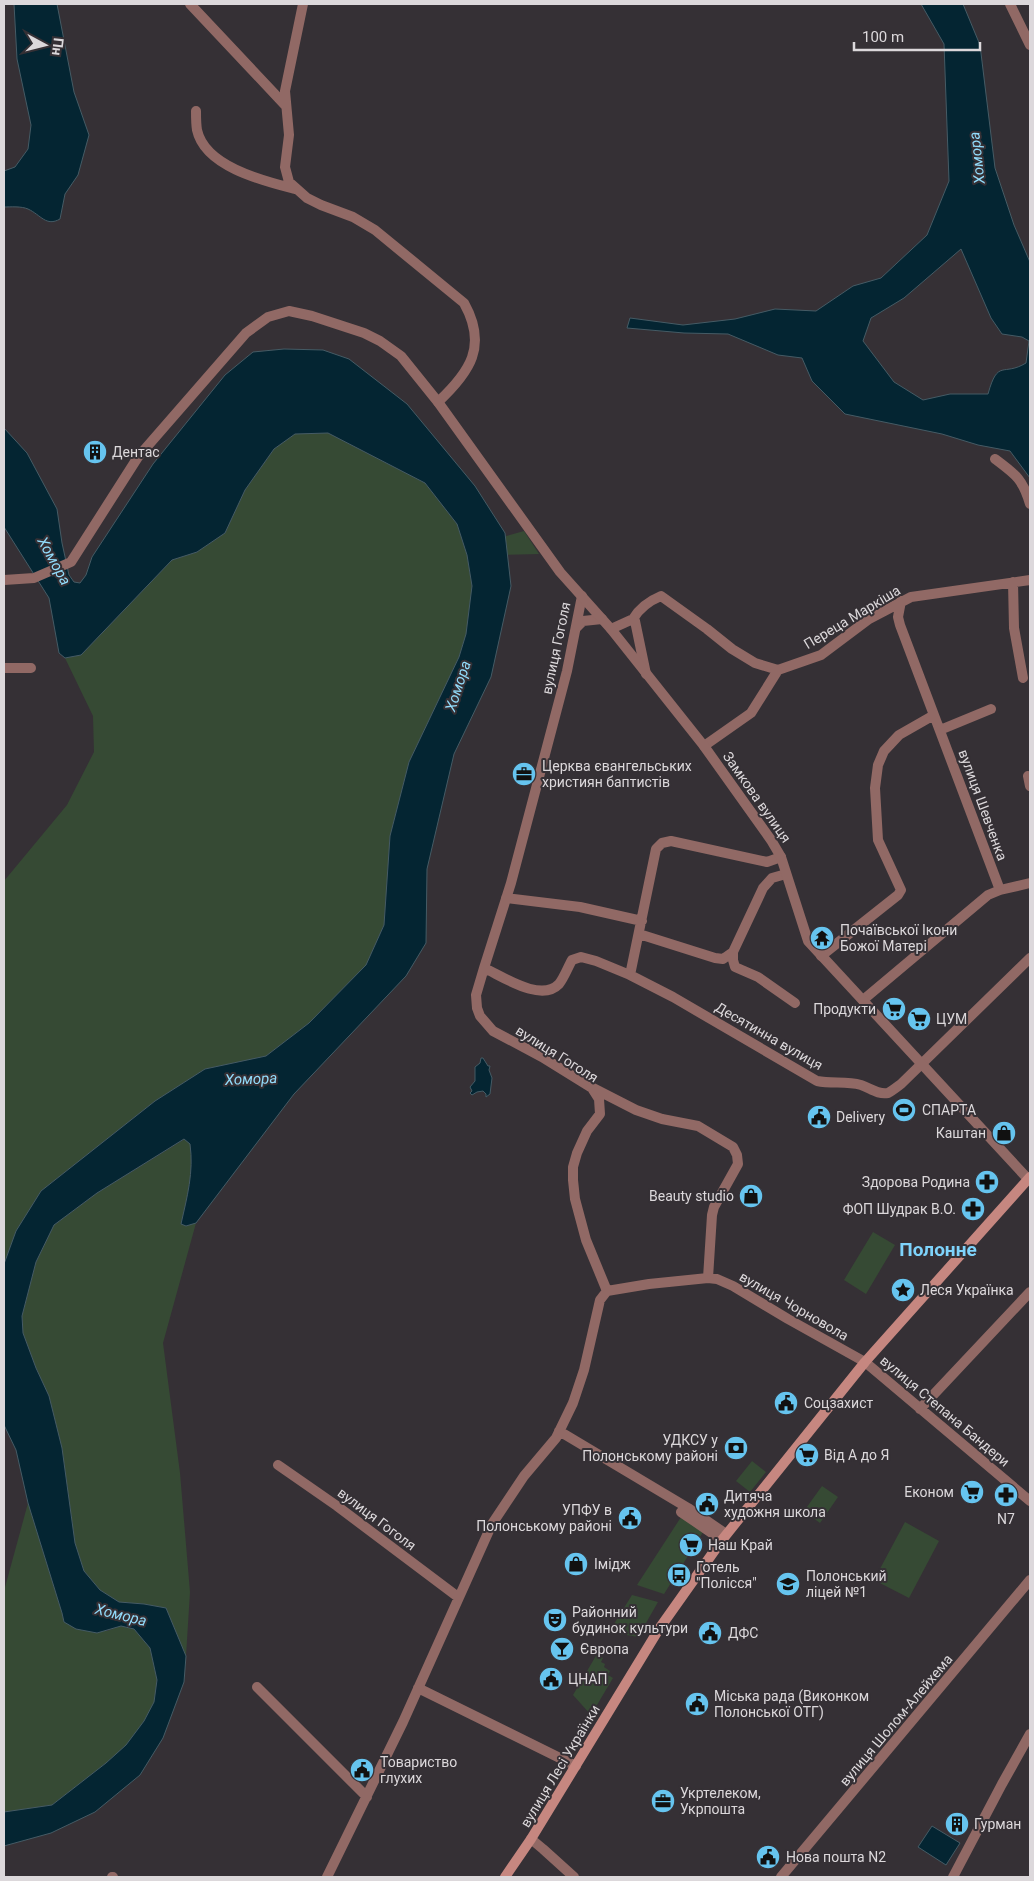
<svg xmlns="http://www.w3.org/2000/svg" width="1034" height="1881" viewBox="0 0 1034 1881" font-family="Roboto,sans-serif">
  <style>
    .green { fill: #364a34 }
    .water { fill: #042532; stroke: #455b65; fill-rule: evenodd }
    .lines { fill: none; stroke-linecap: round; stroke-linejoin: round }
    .minor { stroke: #916965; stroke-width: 10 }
    .tertiary { stroke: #916965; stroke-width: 10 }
    .secondary { stroke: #c68780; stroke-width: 10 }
    .labels { text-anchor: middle; stroke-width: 4; stroke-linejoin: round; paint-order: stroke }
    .poi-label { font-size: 14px; fill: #dcd8db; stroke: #353035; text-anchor: start }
    .street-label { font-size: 14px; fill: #dcd8db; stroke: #353035 }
    .water-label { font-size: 15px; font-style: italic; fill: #92dcfb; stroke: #353035 }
    .district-label { font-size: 19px; font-weight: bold; fill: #7ed3fb; stroke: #353035 }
  </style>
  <rect width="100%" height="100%" fill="#353035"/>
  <path class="green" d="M295,433H328L425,483L457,524L467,555L472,586L466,634L459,657L409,762L390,836L384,925L366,965L309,1023L266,1056L205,1069L155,1101L41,1191L16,1231L4,1264V881L67,805L94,752L93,716L65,658L81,655L172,560L197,552L225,533L245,490L274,449Z
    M524,531L539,554L500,555L499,538Z
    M185,1139L190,1143C194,1172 187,1197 181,1224L186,1226L196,1223L163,1343L180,1473L190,1592L186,1656L166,1608L144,1604L119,1602L100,1590L84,1571L75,1543L62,1448L49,1396L36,1368L23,1333L22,1316L36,1262L54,1225L97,1193Z
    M873,1232L895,1245L866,1294L844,1280Z
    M752,1461L766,1472L750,1492L736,1481Z
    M822,1486L838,1497L820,1523L804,1511Z
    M28,1503L62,1613L64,1622L107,1631L121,1626L134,1629L150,1648L157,1680L154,1702L144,1721L126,1745L106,1763L52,1805L4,1812V1591Z
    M683,1514L705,1529L664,1594L637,1585Z
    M905,1522L939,1541L909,1598L874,1580Z
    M632,1595L658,1602L638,1637L609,1632Z
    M597,1654L603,1658L601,1662L605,1664L604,1667L610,1671L608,1675L613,1678L591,1715L573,1695Z"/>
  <path class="water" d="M14,4H57L74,92L89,135L78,175L65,194L60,219C46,227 41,215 28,209C21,206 11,207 4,207V171L15,167L28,149L31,125L17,59Z
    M921,4H963L980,45L995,168L1014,225L1030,262V478L1010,451L978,445L942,434L845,414L812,381L802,358L778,355L728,334L684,333L627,328L630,318L683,325L735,319L775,309L816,311L853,286L881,278L927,235L949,181L944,44ZM961,249L991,318L1002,334L1022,337L1029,341L1026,363C1003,377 998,358 988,394H950L923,400L894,382L863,341L871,318L904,298Z
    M284,349L323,350L349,359L407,404L475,486L505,533L511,586L491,677L454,754L427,869L426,943L406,976L294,1094L196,1223L186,1226L181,1224C187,1197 194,1172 190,1144L184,1139L97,1193L54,1225L36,1262L22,1316L23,1333L36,1368L49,1396L62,1448L75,1543L84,1571L100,1590L119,1602L144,1604L166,1608L186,1656L184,1682L163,1738L140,1775L95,1812L51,1833L4,1846V1812L52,1805L106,1763L126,1745L144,1721L154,1702L157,1680L150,1648L134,1629L121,1626L97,1633L76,1629L64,1622L62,1613L28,1503L16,1450L4,1425V1264L16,1231L41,1191L155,1101L205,1069L266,1056L309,1023L366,965L384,925L390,836L409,762L459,657L466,634L472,586L467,555L457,524L425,483L328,433L295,434L274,449L245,490L225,533L197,552L172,560L81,655L65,658L59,653L49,598L4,527V428L27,453L57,509L62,543L69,575L74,582L80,583L86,575L92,557L153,464L225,375L253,352Z
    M481,1058H483L488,1066H490L489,1070L492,1078L490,1094L486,1097V1094L483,1091L477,1092L472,1095L470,1093L472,1091L470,1087L475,1081V1067L480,1063Z
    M932,1826L960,1843L946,1865L918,1847Z"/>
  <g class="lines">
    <path class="minor" d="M190,4L285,105
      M303,4L285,91L289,135L285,167L289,182L307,198L321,205L353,217L375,230L464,303C488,346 470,372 438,402
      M1010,4L1030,45
      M196,111C196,117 196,124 197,130C205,167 264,181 295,189
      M995,459C1015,474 1023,479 1030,504
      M1013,582L1014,628L1023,678
      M582,596L567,671L511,883L484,968L476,995L477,1008L480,1016L493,1031L542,1057L592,1088L599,1099L600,1114L587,1131L577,1153L573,1167V1180L575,1199L586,1240L607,1291
      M901,601L898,617L900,625L1000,890
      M633,619C640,607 649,601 661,596L707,629L732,649L755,663L778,670
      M576,628L583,621L602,619
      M611,629L633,619L635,621L646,674
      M4,668H31
      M940,730L991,709
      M704,746L751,713L778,670L821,655L869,619L911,597L1030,580
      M1028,776L1030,786
      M786,874L772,878L763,888L733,952V960L735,967L758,977L795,1003
      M506,898L580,907L642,921
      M639,934L715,958L723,959L733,952
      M821,956L898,895L901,890L878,840L875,788L878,765L884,751L899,735L934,715
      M484,968C502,976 541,1003 559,984C564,978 568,967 572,960L581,957L596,961L630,975L673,997L817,1081C832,1084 846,1081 861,1085C870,1088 878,1095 888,1093C892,1091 897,1087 901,1084L1030,958
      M630,975L656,849L662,843L671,841L767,862L781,857
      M863,1000L988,895L1000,890L1030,883
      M593,1088L636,1110L662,1119L698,1126L733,1147L737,1155L738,1164L714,1207L712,1215L708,1278
      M607,1291L649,1284L708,1278L717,1279L733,1286L788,1319L865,1362L1030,1501
      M920,1409L1030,1292
      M559,1431L688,1508L726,1534
      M278,1465L337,1506L458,1597
      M681,1512L722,1540
      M257,1687L367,1797
      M418,1688L576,1766
      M112,1877H113
      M327,1877L403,1722L492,1524L524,1476L556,1438L573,1403L584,1370L600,1300L607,1291
      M781,1877L1030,1580
      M953,1877L1002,1784L1030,1734"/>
    <path class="tertiary" d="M4,580L34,578L71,562L138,457L246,333L268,317L289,311L312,316L364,333L380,341L401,356L438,402L560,572L611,629L704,746L771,840L781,857L808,941L1028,1179
      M531,1839L543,1849L574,1877"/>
    <path class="secondary" d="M505,1877L531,1839L659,1629L722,1540L865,1362L1030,1177"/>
  </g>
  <defs>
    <g id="building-disc" transform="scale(1.25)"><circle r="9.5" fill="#66c4ef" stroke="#353035"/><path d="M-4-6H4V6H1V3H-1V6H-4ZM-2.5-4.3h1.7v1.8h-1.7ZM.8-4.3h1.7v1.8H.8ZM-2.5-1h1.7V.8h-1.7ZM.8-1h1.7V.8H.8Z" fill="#111"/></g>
    <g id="office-disc" transform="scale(1.25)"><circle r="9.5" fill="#66c4ef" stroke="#353035"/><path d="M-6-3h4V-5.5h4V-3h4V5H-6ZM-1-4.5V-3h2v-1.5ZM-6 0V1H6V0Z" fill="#111"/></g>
    <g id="temple-disc" transform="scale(1.25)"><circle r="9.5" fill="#66c4ef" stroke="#353035"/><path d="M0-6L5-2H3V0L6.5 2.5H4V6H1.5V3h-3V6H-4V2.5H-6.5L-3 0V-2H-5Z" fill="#111"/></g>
    <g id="supermarket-disc" transform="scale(1.25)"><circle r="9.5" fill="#66c4ef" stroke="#353035"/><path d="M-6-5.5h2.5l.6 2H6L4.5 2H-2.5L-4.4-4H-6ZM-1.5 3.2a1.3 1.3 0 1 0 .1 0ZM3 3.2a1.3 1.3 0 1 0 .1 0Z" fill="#111"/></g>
    <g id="stadium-disc" transform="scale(1.25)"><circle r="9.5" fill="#66c4ef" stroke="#353035"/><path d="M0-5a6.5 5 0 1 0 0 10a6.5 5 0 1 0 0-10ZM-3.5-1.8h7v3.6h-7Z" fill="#111"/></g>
    <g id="civic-disc" transform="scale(1.25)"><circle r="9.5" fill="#66c4ef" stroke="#353035"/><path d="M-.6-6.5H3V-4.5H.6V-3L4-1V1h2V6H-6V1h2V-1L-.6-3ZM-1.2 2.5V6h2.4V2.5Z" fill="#111"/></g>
    <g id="shop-disc" transform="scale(1.25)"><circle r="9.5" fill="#66c4ef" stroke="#353035"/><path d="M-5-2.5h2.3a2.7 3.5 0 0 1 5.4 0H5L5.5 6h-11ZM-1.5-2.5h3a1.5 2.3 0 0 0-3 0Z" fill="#111"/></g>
    <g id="pharmacy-disc" transform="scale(1.25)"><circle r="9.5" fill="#66c4ef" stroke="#353035"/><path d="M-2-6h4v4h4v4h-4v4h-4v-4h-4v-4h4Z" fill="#111"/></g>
    <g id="sight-disc" transform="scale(1.25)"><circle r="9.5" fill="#66c4ef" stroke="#353035"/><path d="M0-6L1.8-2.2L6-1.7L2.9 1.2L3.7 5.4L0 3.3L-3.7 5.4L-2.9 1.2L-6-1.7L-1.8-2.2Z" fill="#111"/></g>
    <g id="bank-disc" transform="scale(1.25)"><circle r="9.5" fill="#66c4ef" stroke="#353035"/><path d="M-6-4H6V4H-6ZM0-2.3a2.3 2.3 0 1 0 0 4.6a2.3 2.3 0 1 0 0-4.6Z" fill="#111"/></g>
    <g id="bus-disc" transform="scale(1.25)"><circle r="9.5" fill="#66c4ef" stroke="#353035"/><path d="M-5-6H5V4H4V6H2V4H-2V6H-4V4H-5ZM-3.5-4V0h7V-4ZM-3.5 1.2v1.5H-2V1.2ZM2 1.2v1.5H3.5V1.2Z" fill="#111"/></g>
    <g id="school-disc" transform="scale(1.25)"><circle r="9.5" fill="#66c4ef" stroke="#353035"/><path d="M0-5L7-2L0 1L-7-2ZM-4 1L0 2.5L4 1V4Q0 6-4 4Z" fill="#111"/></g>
    <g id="theatre-disc" transform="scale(1.25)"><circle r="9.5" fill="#66c4ef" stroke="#353035"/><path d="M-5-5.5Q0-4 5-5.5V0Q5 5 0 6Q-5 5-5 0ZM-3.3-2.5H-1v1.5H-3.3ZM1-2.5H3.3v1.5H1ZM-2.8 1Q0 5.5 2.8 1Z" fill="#111"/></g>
    <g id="bar-disc" transform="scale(1.25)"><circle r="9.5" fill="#66c4ef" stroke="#353035"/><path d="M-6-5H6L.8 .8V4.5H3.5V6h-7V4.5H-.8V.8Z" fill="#111"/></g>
  </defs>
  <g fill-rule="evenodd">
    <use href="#building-disc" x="95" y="452"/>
    <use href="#office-disc" x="524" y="774"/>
    <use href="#temple-disc" x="822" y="938"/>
    <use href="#supermarket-disc" x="894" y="1009"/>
    <use href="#supermarket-disc" x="919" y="1019"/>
    <use href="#stadium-disc" x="904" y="1110"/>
    <use href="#civic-disc" x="819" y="1117"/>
    <use href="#shop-disc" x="1004" y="1133"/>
    <use href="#pharmacy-disc" x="987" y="1182"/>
    <use href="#shop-disc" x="751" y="1196"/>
    <use href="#pharmacy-disc" x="973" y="1209"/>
    <use href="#sight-disc" x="903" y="1290"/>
    <use href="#civic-disc" x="786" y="1403"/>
    <use href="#bank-disc" x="736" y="1448"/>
    <use href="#supermarket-disc" x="807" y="1455"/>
    <use href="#supermarket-disc" x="972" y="1492"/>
    <use href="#pharmacy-disc" x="1006" y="1495"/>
    <use href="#civic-disc" x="707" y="1504"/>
    <use href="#civic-disc" x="630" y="1518"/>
    <use href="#supermarket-disc" x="691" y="1545"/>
    <use href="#shop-disc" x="576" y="1564"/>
    <use href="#bus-disc" x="679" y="1575"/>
    <use href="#school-disc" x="788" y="1584"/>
    <use href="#theatre-disc" x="555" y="1620"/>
    <use href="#civic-disc" x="710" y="1633"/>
    <use href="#bar-disc" x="562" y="1649"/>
    <use href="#civic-disc" x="551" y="1679"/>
    <use href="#civic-disc" x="697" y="1704"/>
    <use href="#civic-disc" x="362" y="1770"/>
    <use href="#office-disc" x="663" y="1801"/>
    <use href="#building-disc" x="957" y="1824"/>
    <use href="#civic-disc" x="768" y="1857"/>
  </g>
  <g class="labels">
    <g class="poi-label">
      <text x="112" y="457">Дентас</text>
      <text x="542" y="771">Церква євангельських<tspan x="542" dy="16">християн баптистів</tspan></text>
      <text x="840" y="935">Почаївської Ікони<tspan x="840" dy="16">Божої Матері</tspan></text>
      <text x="876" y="1014" text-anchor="end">Продукти</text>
      <text x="936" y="1024">ЦУМ</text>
      <text x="922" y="1115">СПАРТА</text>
      <text x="836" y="1122">Delivery</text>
      <text x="986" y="1138" text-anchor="end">Каштан</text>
      <text x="970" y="1187" text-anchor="end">Здорова Родина</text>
      <text x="734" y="1201" text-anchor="end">Beauty studio</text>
      <text x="956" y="1214" text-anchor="end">ФОП Шудрак В.О.</text>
      <text x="920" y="1295">Леся Українка</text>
      <text x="804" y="1408">Соцзахист</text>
      <text x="718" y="1445" text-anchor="end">УДКСУ у<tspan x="718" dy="16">Полонському районi</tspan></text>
      <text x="824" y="1460">Від А до Я</text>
      <text x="954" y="1497" text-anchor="end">Економ</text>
      <text x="724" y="1501">Дитяча<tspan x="724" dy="16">художня школа</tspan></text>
      <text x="612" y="1515" text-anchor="end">УПФУ в<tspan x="612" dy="16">Полонському районі</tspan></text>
      <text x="1006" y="1524" text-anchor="middle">N7</text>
      <text x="708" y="1550">Наш Край</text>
      <text x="594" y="1569">Імідж</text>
      <text x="696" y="1572">Готель<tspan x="696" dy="16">"Полісся"</tspan></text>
      <text x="806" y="1581">Полонський<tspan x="806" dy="16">ліцей №1</tspan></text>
      <text x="572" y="1617">Районний<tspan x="572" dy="16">будинок культури</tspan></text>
      <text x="728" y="1638">ДФС</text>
      <text x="580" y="1654">Європа</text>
      <text x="568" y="1684">ЦНАП</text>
      <text x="714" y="1701">Міська рада (Виконком<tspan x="714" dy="16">Полонської ОТГ)</tspan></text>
      <text x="380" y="1767">Товариство<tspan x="380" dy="16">глухих</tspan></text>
      <text x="680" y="1798">Укртелеком,<tspan x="680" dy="16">Укрпошта</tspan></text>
      <text x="974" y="1829">Гурман</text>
      <text x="786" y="1862">Нова пошта N2</text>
    </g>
    <g class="street-label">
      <text transform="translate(852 617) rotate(-31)" y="5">Переца Маркіша</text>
      <text transform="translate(556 648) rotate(-78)" y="5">вулиця Гоголя</text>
      <text transform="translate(757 797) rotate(55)" y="5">Замкова вулиця</text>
      <text transform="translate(983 805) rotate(70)" y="5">вулиця Шевченка</text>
      <text transform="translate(769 1036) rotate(30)" y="5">Десятинна вулиця</text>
      <text transform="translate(557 1054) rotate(32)" y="5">вулиця Гоголя</text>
      <text transform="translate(794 1306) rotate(30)" y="5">вулиця Чорновола</text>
      <text transform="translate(945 1411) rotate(40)" y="5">вулиця Степана Бандери</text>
      <text transform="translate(377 1519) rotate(37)" y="5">вулиця Гоголя</text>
      <text transform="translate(896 1720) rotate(-50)" y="5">вулиця Шолом-Алейхема</text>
      <text transform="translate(560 1766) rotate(-59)" y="5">вулиця Лесі Українки</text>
    </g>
    <g class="water-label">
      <text transform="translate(977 158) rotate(-96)" y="5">Хомора</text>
      <text transform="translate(54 561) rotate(61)" y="5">Хомора</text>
      <text transform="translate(458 686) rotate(-72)" y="5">Хомора</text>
      <text transform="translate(251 1079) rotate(-2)" y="5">Хомора</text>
      <text transform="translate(121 1615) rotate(14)" y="5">Хомора</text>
    </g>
    <g class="district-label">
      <text x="938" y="1256">Полонне</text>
    </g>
  </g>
  <rect width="1034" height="1881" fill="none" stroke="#dcd8db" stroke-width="10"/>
  <g transform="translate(45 45) rotate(97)" stroke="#353035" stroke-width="4" paint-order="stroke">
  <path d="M0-4L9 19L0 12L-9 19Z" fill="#dcd8db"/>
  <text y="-8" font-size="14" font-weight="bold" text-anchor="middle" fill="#dcd8db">Пн</text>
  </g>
  <path d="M854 42v8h126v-8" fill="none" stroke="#dcd8db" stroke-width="2.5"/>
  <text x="862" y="42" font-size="15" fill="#dcd8db" stroke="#353035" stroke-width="4" paint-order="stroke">100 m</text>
</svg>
